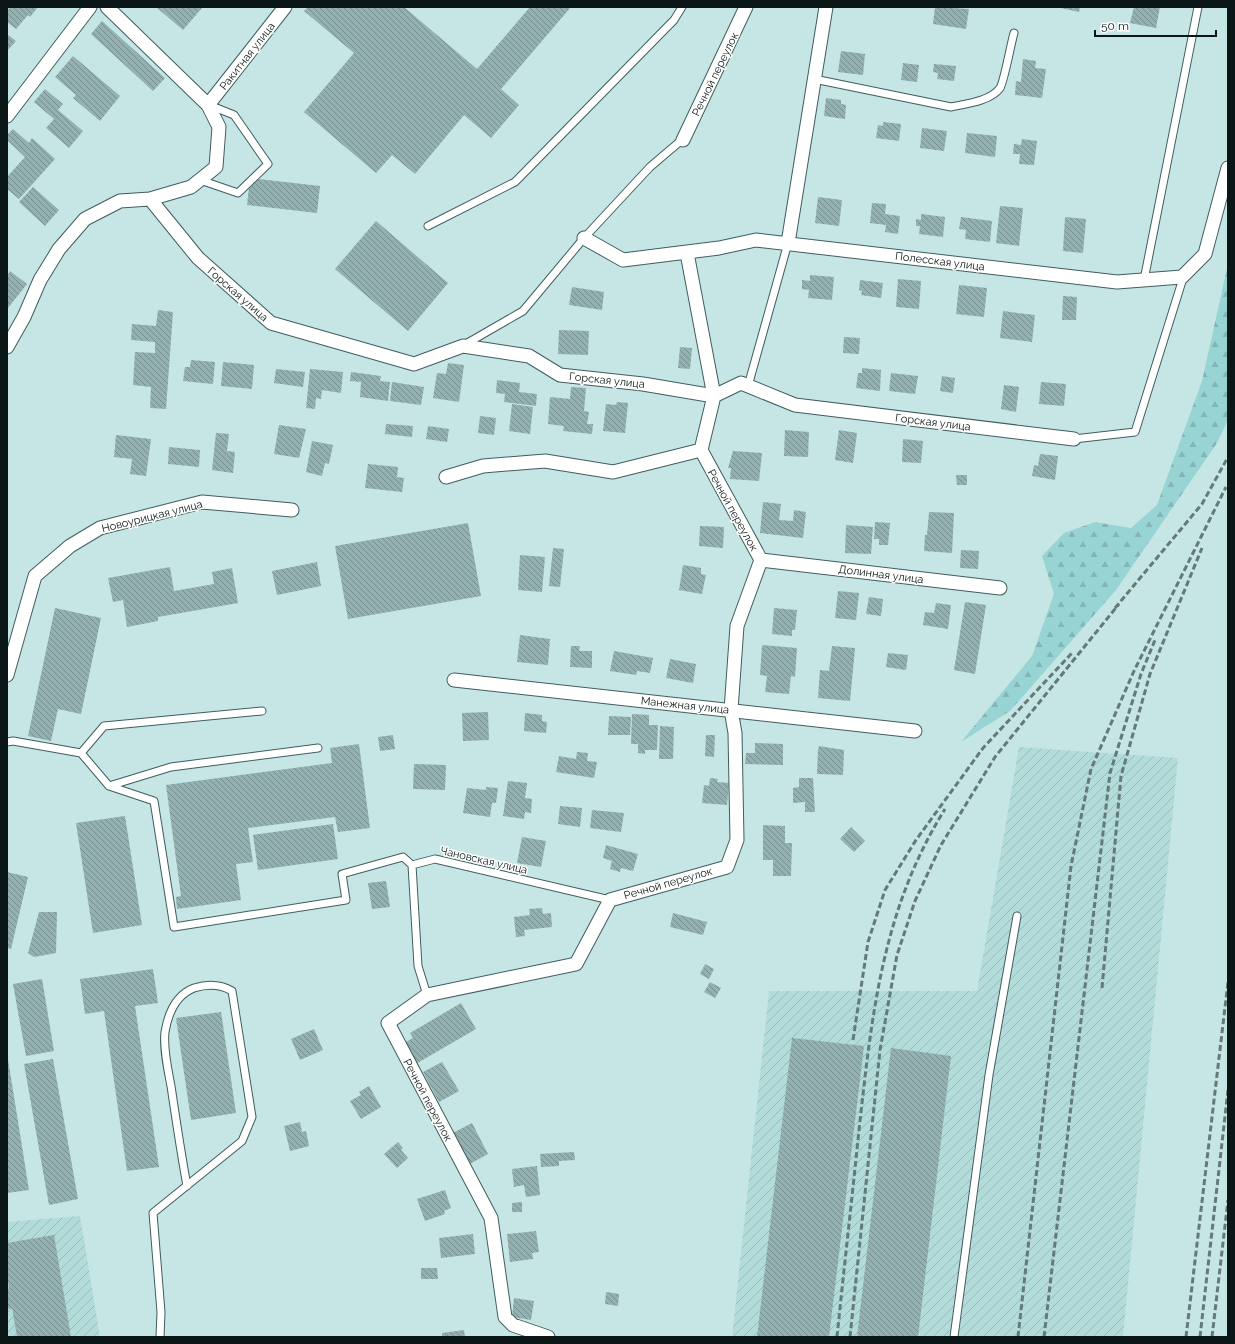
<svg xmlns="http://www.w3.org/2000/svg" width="1235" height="1344" viewBox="0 0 1235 1344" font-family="Raleway,sans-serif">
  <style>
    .industrial { fill: url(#industrial-furrows) }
    .forest { fill: url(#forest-firs) }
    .building { fill: url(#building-back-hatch) }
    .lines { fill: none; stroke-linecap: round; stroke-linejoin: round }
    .service-casing { stroke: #405d5c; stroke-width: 9 }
    .minor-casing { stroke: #405d5c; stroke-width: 15 }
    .service { stroke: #fff; stroke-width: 7 }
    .minor { stroke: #fff; stroke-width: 13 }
    .rail { stroke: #647979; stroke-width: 3; stroke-dasharray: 6 3; stroke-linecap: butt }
    .labels { text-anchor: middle; stroke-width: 3; stroke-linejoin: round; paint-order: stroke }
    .street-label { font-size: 11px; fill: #0b1616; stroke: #fff }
  </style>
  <defs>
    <pattern id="industrial-furrows" width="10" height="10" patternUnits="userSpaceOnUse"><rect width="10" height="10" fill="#b2dbda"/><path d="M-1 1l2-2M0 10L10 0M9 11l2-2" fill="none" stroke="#98bbba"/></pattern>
    <pattern id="forest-firs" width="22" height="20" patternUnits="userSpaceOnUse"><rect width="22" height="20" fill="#98d4d4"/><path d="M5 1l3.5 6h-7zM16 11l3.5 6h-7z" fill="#82b5b5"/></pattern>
    <pattern id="building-back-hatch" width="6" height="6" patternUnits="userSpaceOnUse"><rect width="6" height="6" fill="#92b1b0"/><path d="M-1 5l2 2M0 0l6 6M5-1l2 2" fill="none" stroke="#758f8e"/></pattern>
  </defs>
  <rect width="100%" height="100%" fill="#c6e6e6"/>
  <path class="industrial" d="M1019,747L1178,758L1123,1337H732L769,991H977Z
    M80,1216L100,1337H7V1222Z"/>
  <path class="forest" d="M1228,264V420L1217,443L1116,590L1010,711L961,742L1032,656L1054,594L1042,556L1064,533L1095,522L1131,528L1157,505L1202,381Z"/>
  <path class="building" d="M10,7H38L30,17L28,15L16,29L7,22V11Z
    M156,7H201L202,8L183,30Z
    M308,7H404L477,69L530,7H571L501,89L519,105L491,138L464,115L415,174L392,155L376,173L304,112L354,53L304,11Z
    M935,7L969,9L966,29L933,24Z
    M1056,7H1080L1079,12Z
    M1134,7H1160L1156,28L1130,23Z
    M102,21L165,78L153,91L91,34Z
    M7,34L16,41L7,51Z
    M841,51L865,54L863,75L838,72Z
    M73,56L120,96L100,121L73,98L76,95L55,77Z
    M1023,59L1036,61L1035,68L1046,69L1042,98L1015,95L1016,81L1021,82Z
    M903,63L919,65L917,82L901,80Z
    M934,64L956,66L954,81L937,79L938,73L933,72Z
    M45,89L63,104L58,110L83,131L69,148L46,128L54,119L34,102Z
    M826,98L841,100V104L846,105L845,119L824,116Z
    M883,122L901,124L899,141L876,138L878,125L883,126Z
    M922,128L947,131L944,151L920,148Z
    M13,129L29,143L32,138L55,159L19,199L7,189V177L25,157L7,140V135Z
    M967,133L997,136L995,157L965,153Z
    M1022,139L1037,141L1034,165L1019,164L1020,154H1013L1014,144L1021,145Z
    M250,178L320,186L317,213L247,205Z
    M33,187L59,210L45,226L19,202Z
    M818,197L842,200L839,226L815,223Z
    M872,203L886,204L885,214L900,216L898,234L885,232L886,225L870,223Z
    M1000,206L1023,208L1019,246L996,243Z
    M921,214L945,217L943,237L919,234L920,226H916V219L921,220Z
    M961,217L992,221L990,242L965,239L966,230L959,229Z
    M1065,217L1086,219L1083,253L1063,251Z
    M376,221L448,283L408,331L335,269Z
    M10,271L27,284L8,308L7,276Z
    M810,275L834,277L832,300L808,298L809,290L802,289V280L810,281Z
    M898,279L921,281L919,309L896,307Z
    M860,280L883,283L881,298L861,295L862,291L859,290Z
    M959,285L987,288L984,317L956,314Z
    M572,287L604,292L602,310L569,305Z
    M1063,296L1077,297L1076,320H1062Z
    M158,310L173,312L166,409L150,408L151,387L133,385L135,352L155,353V342L131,340L132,324L156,326Z
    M1003,311L1035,315L1032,342L1000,338Z
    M559,330L589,331L588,355L558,354Z
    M844,337L860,338L859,354L843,353Z
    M680,347L692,348L690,369L678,368Z
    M191,360L215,362L213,384L183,381L185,367H190Z
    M223,362L254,365L252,389L221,386Z
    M448,363L464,365L459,402L433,398L437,373L446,374Z
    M862,368L881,370L880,391L856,388L858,373H862Z
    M276,369L305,372L303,387L274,383Z
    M310,369L343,372L341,393L322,390L321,399L316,398L315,409L306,408Z
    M351,372L381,376L380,381L390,382L388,401L360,397L361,382L350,381Z
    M891,373L918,376L915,394L889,391Z
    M942,376L955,378L953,393L940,391Z
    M497,380L520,383L519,392L537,394L536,406L504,402L505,394L496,393Z
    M392,382L424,387L421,405L390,401Z
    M1041,382L1066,384L1064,406L1039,404Z
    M1004,385L1019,387L1016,412L1001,409Z
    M571,387L586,388L584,411L589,412L587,424H593L592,434L563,431L564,426L548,424L550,397L570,399Z
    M617,402L628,403L625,433L603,431L606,404L616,405Z
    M512,404L533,407L530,434L509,431Z
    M480,416L496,418L494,435L478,433Z
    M386,424L413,426L412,437L385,434Z
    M279,425L306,429L299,458L274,454Z
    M428,426L449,429L447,442L426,439Z
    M785,430L809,432L808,457L784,456Z
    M839,430L857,433L853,463L835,460Z
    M216,433L229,434L227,451L235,452L233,473L212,470Z
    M116,435L151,439L146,476L130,474L132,459L114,457Z
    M903,439L923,441L921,463L902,462Z
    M312,441L333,445L329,464L325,463L322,476L306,472Z
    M169,447L200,450L199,467L168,464Z
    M733,451L762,453L759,481L730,479L731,468H728Z
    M1040,454L1058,456L1055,480L1032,476L1034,465L1038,466Z
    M368,464L398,467L397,477L404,478L402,492L365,488Z
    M956,475H967V485H957Z
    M763,502L781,504L779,520L793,521L794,510L806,512L803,538L760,533Z
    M929,512L954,513L952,553L924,551L925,535H927Z
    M875,522L890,523L888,545H879V539H874Z
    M468,523L481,596L348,619L335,546Z
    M846,525L873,527L871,554L845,553Z
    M700,526L724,527L723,548L699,546Z
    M553,548L564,549L560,587L549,586Z
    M961,550L979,551L978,569L960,568Z
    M520,555L545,557L542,592L518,590Z
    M317,562L321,586L277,595L272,571Z
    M683,565L701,568V574L706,575L702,594L679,590Z
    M170,567L174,591L214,584L212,572L232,568L238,603L158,617V621L127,627L123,600L113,602L108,578Z
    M838,591L859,593L856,620L835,618Z
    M869,597L883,599L881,616L866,614Z
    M965,602L986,605L975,674L954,670Z
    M936,603L951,605L948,629L923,625L925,612L934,613Z
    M55,608L101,618L81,714L58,709L51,741L28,736Z
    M774,608L797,610L795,630H792V636L772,634Z
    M520,635L550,639L548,665L517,662Z
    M762,645L797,648L795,677L791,676L789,694L765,692L767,676L760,675Z
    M571,646H580L579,651H592V668L570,667Z
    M832,646L855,648L850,701L818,698L820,670L829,671Z
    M614,651L653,658L650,673L637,671L636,675L610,671Z
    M888,653L908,655L906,670L886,667Z
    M670,659L696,664L693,683L666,678Z
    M488,712L489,740L463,741L462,713Z
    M525,713L542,715V721L547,722L546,733L524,731Z
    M632,714L649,715V725H658L657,750H645V754L638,753V744H631Z
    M609,716L631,717L630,735H608Z
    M660,726L674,727L673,759H659Z
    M393,735L395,749L380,751L378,737Z
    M706,735H715L714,757L705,756Z
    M755,743L783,744V765L745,764L746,753H755Z
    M359,744L370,828L338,832L335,817L248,828L253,862L236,864L241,900L177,909L176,897L181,896L166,785L332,763L330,748Z
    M819,746L844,750L843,775L817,774L818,750Z
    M577,752L588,753L587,761L597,762L594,778L556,772L559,756L576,759Z
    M414,764L446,765L445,790L413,789Z
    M710,778L718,779L717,782L729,783L727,805L702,803L704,785L709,786Z
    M799,778H813L815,812H805V802L793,803V788L799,787Z
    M508,781L527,783L525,798L532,799L531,813L525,812L524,819L503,816Z
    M486,787L498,788L496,803H492L490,817L463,813L467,788L486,790Z
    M560,806L582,808L580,827L558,824Z
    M592,810L624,813L621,832L590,828Z
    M125,816L142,925L93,933L76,823Z
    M333,824L338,859L258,870L253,835Z
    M763,825L785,826V843H792L791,876H773V860H763Z
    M851,827L865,841L854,852L840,839Z
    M522,837L546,841L541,867L517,863Z
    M606,845L638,854L633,871L621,868L620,872L610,869L612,861L603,858Z
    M7,872L28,877L11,949L7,948Z
    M386,881L390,907L372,909L368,883Z
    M542,908L543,914L551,913L552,927L524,930L525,936L516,937L514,917L530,915L529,909Z
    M39,912H57L56,953L34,957L28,953Z
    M673,913L707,922L703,935L670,927Z
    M705,964L714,969L709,979L700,974Z
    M153,969L158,1003L135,1006L159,1167L127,1171L104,1011L85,1014L80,979Z
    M42,979L54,1051L26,1056L13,984Z
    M710,982L721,988L715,998L704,992Z
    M461,1003L476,1029L414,1065L402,1044L413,1038L410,1033Z
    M221,1012L236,1113L191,1120L176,1018Z
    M314,1029L323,1050L300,1060L291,1039Z
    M792,1038L864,1046L829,1337H757Z
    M891,1048L951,1056L918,1337H857Z
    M7,1053L29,1190L7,1193Z
    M53,1059L78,1199L49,1205L24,1064Z
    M442,1062L459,1091L439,1102L423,1072Z
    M369,1086L381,1107L361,1119L350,1101L361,1095L359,1092Z
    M300,1122L302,1132L306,1131L309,1146L290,1151L284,1126Z
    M472,1123L488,1154L468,1165L449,1135Z
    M398,1142L403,1148L401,1150L408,1158L397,1168L384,1154Z
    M574,1152L575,1160L559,1161V1166L541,1167L540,1154Z
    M537,1166L540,1195L526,1197L524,1185L514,1187L512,1169Z
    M445,1190L451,1208L444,1211L445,1214L425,1221L417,1199Z
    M522,1202V1212H512V1203Z
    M536,1231L539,1252L532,1253L533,1259L510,1262L507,1234Z
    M473,1234L475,1254L441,1258L439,1238Z
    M54,1235L71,1337H17L12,1308L7,1309V1289L9,1288L7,1277V1243Z
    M421,1268H437L438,1279H421Z
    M606,1292L619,1294L618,1306L605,1304Z
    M514,1298L534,1301L531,1320L512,1317Z
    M464,1330L465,1337H442V1333Z"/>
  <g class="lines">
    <g class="service-casing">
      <path id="service" d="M814,79L951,107C965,104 991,101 1000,88C1004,82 1011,43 1014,33
        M200,180L238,193L268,164L234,115L209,105
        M428,226L515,182L674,20L682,7
        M1144,280L1198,7
        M464,345L523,311L584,238L650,167L684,138
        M748,386L788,243
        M1074,439L1135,432L1184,275
        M7,742L13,741L81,753L109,786L154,801L174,927L346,900L342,874L403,857L412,865
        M81,753L104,726L262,711
        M109,786L171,767L318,748
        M427,995L418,966L412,865L435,859L610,900
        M160,1337L161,1312L153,1213L242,1141L252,1117L232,991C220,984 207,984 194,988C176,995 168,1014 165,1032C163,1049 168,1070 171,1086C176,1120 181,1153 187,1186
        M954,1337L989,1075L1017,916"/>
    </g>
    <g class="minor-casing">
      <path id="minor" d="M208,105L285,7
        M7,116L90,7
        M683,140L746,7
        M150,199L198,258L271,323L414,364L463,346L529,356L560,375L643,384L714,396L741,383L795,405L1074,439
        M584,238L623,260L719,248L756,240L1117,282L1182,277L1205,254L1228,168
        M788,243L826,7
        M7,347L24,317L40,280L59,249L85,219L120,201L150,199L191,187L216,167L219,127L208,105L107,7
        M446,477L483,466L545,461L613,472L701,450
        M761,560L1000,588
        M7,675L35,576L70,546L100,528L202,502L292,510
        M454,680L915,731
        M548,1337L513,1325L505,1317L491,1218L388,1023L427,995L576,964L610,900L727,867L737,840L735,733L731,710L737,626L761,560L701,450L714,396L687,253"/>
    </g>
    <use href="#service" class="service"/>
    <use href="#minor" class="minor"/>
    <path class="rail" d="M1115,608L1202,504L1228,457
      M1102,988L1121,776L1150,674L1202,548
      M853,1040L868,942L885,890L916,840L983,748L1072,653
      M837,1337C844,1268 852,1199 859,1130C872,1014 882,910 945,809
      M850,1337L880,1050L897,955L915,901L941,845L995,757L1119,604
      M1018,1337L1071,866L1091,769L1134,671L1226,487
      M1044,1337L1110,773L1141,674L1155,640
      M1186,1337L1228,982
      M1200,1337L1228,1090
      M1212,1337L1228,1200"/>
  </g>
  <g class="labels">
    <g class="street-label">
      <text transform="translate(247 56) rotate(-52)" y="4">Ракитная улица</text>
      <text transform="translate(715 74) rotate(-64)" y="4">Речной переулок</text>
      <text transform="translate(940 261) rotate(7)" y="4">Полесская улица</text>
      <text transform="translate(238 294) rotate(41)" y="4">Горская улица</text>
      <text transform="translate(607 380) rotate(6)" y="4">Горская улица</text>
      <text transform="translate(933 422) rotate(7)" y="4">Горская улица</text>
      <text transform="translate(733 510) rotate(61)" y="4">Речной переулок</text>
      <text transform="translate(152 516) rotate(-14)" y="4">Новоурицкая улица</text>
      <text transform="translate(881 574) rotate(7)" y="4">Долинная улица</text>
      <text transform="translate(685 705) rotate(6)" y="4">Манежная улица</text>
      <text transform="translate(484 860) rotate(13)" y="4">Чановская улица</text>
      <text transform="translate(668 883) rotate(-16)" y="4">Речной переулок</text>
      <text transform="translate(428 1100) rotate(62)" y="4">Речной переулок</text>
    </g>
  </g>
  <rect width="1235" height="1344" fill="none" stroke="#0b1616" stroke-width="16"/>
  <path d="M1095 30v6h121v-6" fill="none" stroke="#0b1616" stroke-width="2"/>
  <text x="1101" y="30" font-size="12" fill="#0b1616" stroke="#ffffff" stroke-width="3" paint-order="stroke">50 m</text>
</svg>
